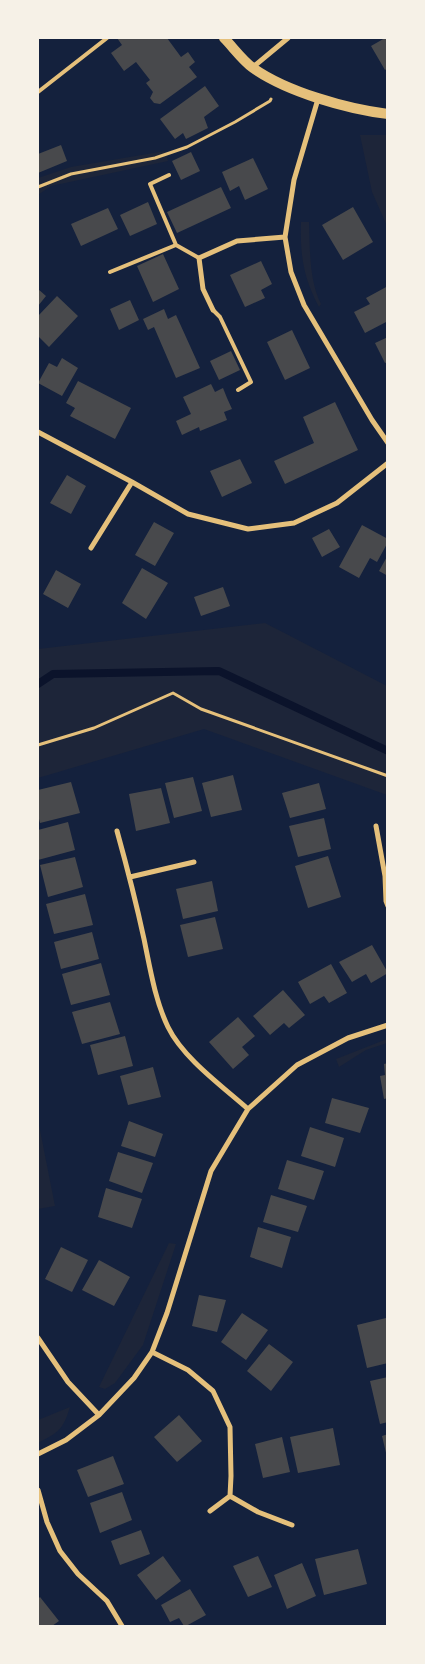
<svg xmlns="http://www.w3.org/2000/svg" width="425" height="1664" viewBox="0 0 425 1664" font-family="Ubuntu,sans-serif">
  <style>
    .green { fill: #1d2539 }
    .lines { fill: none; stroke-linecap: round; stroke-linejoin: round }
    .stream { stroke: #0b132b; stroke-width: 8 }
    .building { fill: #48494c }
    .path { stroke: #e5c07b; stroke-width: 3 }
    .service { stroke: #e5c07b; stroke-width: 4 }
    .minor { stroke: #e5c07b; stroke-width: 5 }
    .secondary { stroke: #e5c07b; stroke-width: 10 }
  </style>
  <rect width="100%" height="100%" fill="#14213d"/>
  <path class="green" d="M360,135H387V226L372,192Z
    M165,151L168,161L51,186L38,195V178L71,167Z
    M301,222H309C310,249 309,280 321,304L319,307C303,277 300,255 301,222Z
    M265,623L387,686V795L204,729L38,778V649Z
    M387,1039V1043L366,1050L339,1067L336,1059Z
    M38,1120L55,1206L38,1209Z
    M169,1243L176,1244L143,1345L115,1383L105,1389L99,1387Z
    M70,1407C63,1430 59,1432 38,1443V1420Z"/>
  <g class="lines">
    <path class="stream" d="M38,684L53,674L219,671L388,751"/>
  </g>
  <path class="building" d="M117,38H167L181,57L188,52L195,62L189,67L197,77L160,104L154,103L150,98L153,92L146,83L150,80L136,62L124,71L111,53L122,45Z
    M385,38H388V68L385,70L371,46Z
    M205,86L219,106L204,117L208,128L186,139L183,133L175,139L160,119Z
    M61,145L67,161L38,173V154Z
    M191,152L200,171L181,180L172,161Z
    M253,158L268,189L245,200L239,186L230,191L222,172Z
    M221,187L231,208L177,233L167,212Z
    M148,202L157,224L130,236L120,215Z
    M353,207L373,242L343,260L322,225Z
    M108,208L118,229L81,246L71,224Z
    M163,254L179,289L153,302L137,266Z
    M261,261L272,284L261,290L265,298L245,307L230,275Z
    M388,286V321L365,333L354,312L370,304L366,298Z
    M38,289L46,296L38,306Z
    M57,296L78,316L49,347L38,336V316Z
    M130,300L139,320L119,330L110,309Z
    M164,309L168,319L176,315L200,368L176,378L154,327L148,330L143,319Z
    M292,330L310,368L285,380L267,342Z
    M388,337V362L385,363L375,343Z
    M231,351L240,370L219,380L210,361Z
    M62,358L78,368L62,396L38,383L49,363L57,367Z
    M78,381L131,408L115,439L70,416L75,408L66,403Z
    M211,384L215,392L223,388L227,398L232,409L224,412L227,420L200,431L199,427L182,435L176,421L191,414L183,397Z
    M335,402L358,450L285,484L274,461L314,443L303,417Z
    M240,459L252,483L222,497L210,471Z
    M67,475L86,486L71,514L50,503Z
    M154,522L174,533L155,566L135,555Z
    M362,525L388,539V542L377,562L370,558L359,578L339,567Z
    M329,529L340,547L322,557L312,538Z
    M388,555V576L379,571Z
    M142,568L168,583L146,619L122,603Z
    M56,570L81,584L68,608L43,594Z
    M223,587L230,606L201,616L194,597Z
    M233,775L242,810L211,817L202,783Z
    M193,777L202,811L174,818L165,783Z
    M71,782L80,813L40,823L38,815V790Z
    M319,783L326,809L290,818L282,793Z
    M161,788L170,823L136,831L129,794Z
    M324,818L331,849L298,857L289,826Z
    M68,822L75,850L38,860V830Z
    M328,856L341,897L308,908L295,866Z
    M75,857L83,887L48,897L40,865Z
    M212,881L218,911L183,919L176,889Z
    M85,894L93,925L54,934L46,904Z
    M215,917L223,949L188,957L180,925Z
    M92,932L99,959L61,969L54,942Z
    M372,945L388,973L371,983L366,974L352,982L339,962Z
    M101,963L110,995L71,1005L62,974Z
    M331,964L347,993L329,1003L324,996L310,1004L298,982Z
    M283,990L305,1015L289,1028L284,1023L270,1035L253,1016Z
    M110,1002L120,1034L82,1044L72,1012Z
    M238,1017L255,1036L242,1047L249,1055L233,1069L209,1042Z
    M125,1036L133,1066L98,1075L90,1045Z
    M388,1063V1098L384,1099L380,1076L385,1075L384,1064Z
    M153,1067L161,1097L128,1105L120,1076Z
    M332,1098L369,1108L360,1133L325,1123Z
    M129,1121L163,1134L155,1157L121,1146Z
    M310,1127L344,1138L335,1167L301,1156Z
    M118,1152L153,1163L142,1193L109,1181Z
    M287,1160L324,1171L314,1200L278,1189Z
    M106,1188L142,1199L132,1228L98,1217Z
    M271,1195L307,1206L298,1232L263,1222Z
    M258,1227L291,1237L282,1268L250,1257Z
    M61,1247L88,1260L72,1292L45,1279Z
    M99,1260L130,1277L114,1306L82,1290Z
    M199,1295L226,1300L217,1332L192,1326Z
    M242,1313L268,1330L246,1360L221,1342Z
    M386,1318L388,1327V1363L367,1368L357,1325Z
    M269,1344L293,1362L271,1391L247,1371Z
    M388,1377V1422L380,1424L370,1381Z
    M179,1415L202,1441L177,1462L154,1437Z
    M333,1428L340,1465L298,1473L290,1437Z
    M388,1434V1457H387L382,1436Z
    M282,1437L290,1472L263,1478L255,1444Z
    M113,1456L124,1484L88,1497L77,1470Z
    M122,1492L132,1520L100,1533L90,1503Z
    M141,1530L150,1554L120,1565L111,1541Z
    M358,1549L367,1584L324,1595L315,1559Z
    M163,1556L181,1581L156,1600L137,1575Z
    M258,1556L272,1587L248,1597L233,1566Z
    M302,1563L316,1596L287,1609L274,1575Z
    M190,1589L206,1615L186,1626H184L179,1618L170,1622L161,1605Z
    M40,1597L59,1621L52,1626H38V1599Z"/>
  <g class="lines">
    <path class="path" d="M38,187L71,174L155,158L187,147L235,122L270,101L271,99
      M38,745L94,728L173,693L201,709L388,776"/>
    <path class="service" d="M38,92L107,38
      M169,175L150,184L176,245
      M110,272L176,245L199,258
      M213,310L220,317L251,382L238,390"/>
    <path class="minor" d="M253,67L288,38
      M318,99L294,180L285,237L291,272L304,305L372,420L388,443
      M213,310L203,289L199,258L237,241L285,237
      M38,432L132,482L188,514L248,529L294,523L337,503L388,463
      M91,548L132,482
      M376,826L385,876L386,901L388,906
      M117,831C127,867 136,902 144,939C150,968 155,1000 168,1027C183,1058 222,1086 248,1109
      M130,877L194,862
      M38,1338L68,1382L99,1415
      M152,1352L188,1370L213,1391L230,1427L231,1476L230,1496L258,1512L292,1525
      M38,1454L66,1440L99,1415L134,1378L152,1352L167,1313L211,1171L248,1109L297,1065L348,1038L388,1025
      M38,1490L47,1522L60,1551L78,1574L107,1601L122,1626
      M210,1511L230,1496"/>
    <path class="secondary" d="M224,38C233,47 242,60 253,68C287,92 347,109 388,114"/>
  </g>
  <rect width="425" height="1664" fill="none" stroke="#f6f1e7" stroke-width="78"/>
</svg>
